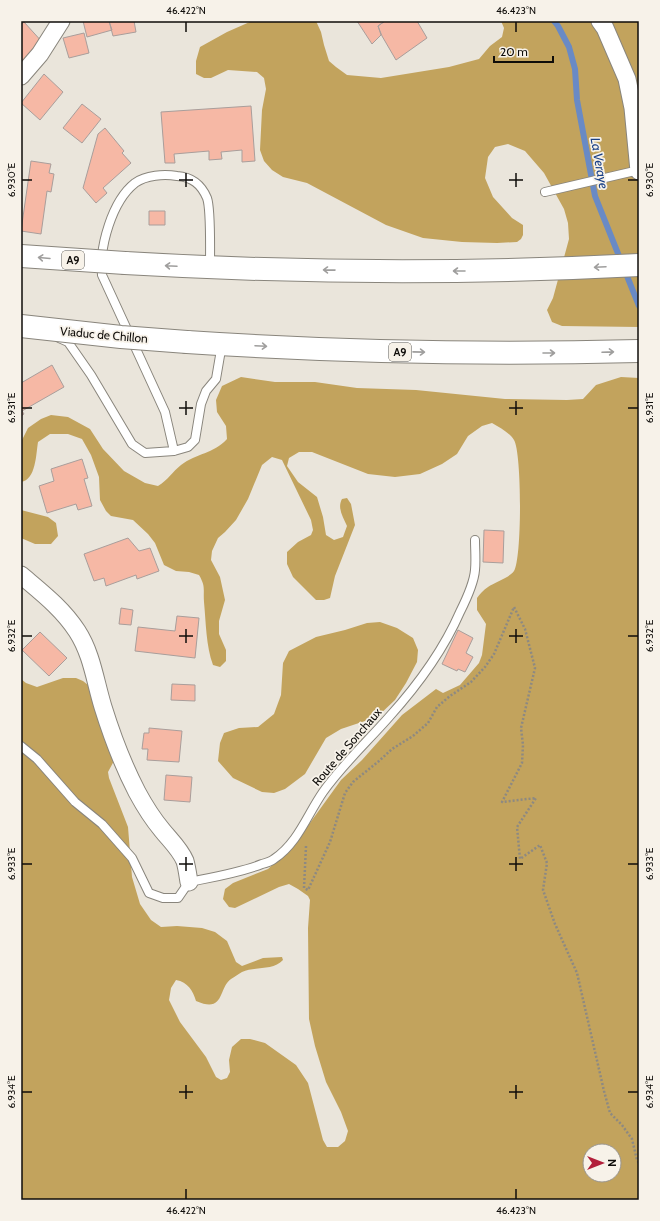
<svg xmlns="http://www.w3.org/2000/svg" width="660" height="1221" viewBox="0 0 660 1221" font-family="Cabin,sans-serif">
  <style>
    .forest { fill: #c2a35d; fill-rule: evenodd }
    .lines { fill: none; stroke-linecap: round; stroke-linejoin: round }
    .stream { stroke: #698ac5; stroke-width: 6 }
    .building { fill: #f6b8a5; stroke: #a99e9b }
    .service-casing { stroke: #89857c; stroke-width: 10 }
    .minor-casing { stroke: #89857c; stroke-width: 19 }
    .motorway-casing { stroke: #89857c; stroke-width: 24 }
    .path { stroke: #8d8982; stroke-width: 2.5; stroke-dasharray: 2 2; stroke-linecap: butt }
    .service { stroke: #fff; stroke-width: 8 }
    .minor { stroke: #fff; stroke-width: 17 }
    .motorway { stroke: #fff; stroke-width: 22 }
    .motorway-bridge-casing { stroke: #89857c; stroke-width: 24; stroke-linecap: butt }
    .motorway-bridge { stroke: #fff; stroke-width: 22 }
    .oneway { stroke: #9f9e9d }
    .ticks { fill: none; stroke: #0f0d0a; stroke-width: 1.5 }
    .labels { text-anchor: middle; stroke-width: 3.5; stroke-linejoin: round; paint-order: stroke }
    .shield { fill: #f7f2e9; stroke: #55524d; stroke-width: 1 }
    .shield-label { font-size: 11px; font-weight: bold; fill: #0f0d0a }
    .street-label { font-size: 12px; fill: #0f0d0a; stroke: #f7f2e9 }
    .water-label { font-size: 13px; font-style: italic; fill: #1a4087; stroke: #f7f2e9 }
    .neatline { fill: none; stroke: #0f0d0a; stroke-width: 1.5 }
    .ticks-label { font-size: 10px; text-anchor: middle; fill: #0f0d0a }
  </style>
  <rect width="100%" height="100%" fill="#eae5db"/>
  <path class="forest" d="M252,21H316L321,32L324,45L329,61L336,67L347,75L381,78L449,67L479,59L490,46L502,37L504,28L501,21H639V327L562,326L552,322L547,310L553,298L569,239L568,223L564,209L544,173L525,151L508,144L495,147L488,157L485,178L493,197L512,218L523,225V235L521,239L517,242L497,243L462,242L423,238L386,225L307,183L283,177L272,170L264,161L260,150L262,110L266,89L264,78L257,72L228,70L211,78H204L196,74V61L200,47L227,32Z
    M241,377L275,382H315L357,388L416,390L505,399L567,400L583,399L596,385L621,377L639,378V1200H21V679L26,683L37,687L63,678H76L83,681L93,689L115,759L108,772L109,778L128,827L132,877L140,904L151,920L161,927L177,926L202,928L215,932L227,941L236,962L242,966L263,958L282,957L283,960C273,971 255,966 242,972C238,974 235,977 231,979C218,988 225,1014 196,1001C193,991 188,982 176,980L171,988L169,1000L180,1022L206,1057L216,1077L221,1080L227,1078L230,1072L229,1060L232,1047L241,1039H250L265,1043L296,1065L308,1083L323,1140L327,1147H338L345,1141L348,1131L341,1112L326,1082L315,1046L309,1019L308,928L310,900L308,896L298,889L289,884L279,887L235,908L229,907L223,899L225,889L233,883L268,869L294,845L341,780L362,760L402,715L436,689L443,693L460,685L479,663L482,655L486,624L477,610V598C480,594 483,590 488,587C495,582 509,578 514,571C522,559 522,453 514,440C509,432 500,428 492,423L482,426L468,436L457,454L442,464L420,474L395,477L368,474L312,452H299L289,458L287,466L298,482L317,497L323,517L326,535L334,540L343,537L347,526C343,517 337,508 342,499L347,498L351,504L355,525L335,576L330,598L324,600H316L293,577L287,564V552L298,542L311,535L313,530L311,520L282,460L272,457L262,465L248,499L236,520L225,532L218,538L212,551L211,560L220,577L225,600L219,621V634L226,650V661L220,667L213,665C206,646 206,623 204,602C203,589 206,587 199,575L189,572L176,571L164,565L155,543L148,534L133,520L111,516L106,511L100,500L99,477L91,455L82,439L68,434H50L38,442C36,454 36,480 21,482V442L28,428L41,419L51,415L68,417L90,429L103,449L124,471L145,483L158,486C169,479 172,472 181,465C197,453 213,454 227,439L226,426L217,412L216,400L222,386ZM590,1151H614V1175H590Z
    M21,510L48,517L56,523L58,536L51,544H35L21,538Z
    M367,623L380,622L397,628L413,638L418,650L417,662L406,683L395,700L377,717L341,729L326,738L305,774L285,789L274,793L262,792L233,778L218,761L220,743L224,733L239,728L258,727L274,714L281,695L283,663L289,651L316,637L345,630Z"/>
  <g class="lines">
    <path class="stream" d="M554,21L558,26L569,47L575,69L577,100L595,196L639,306"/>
  </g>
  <path class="building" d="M83,21H109L112,30L87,37Z
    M109,21H134L136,32L113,36Z
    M357,21H385L378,26L381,35L372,44Z
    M385,21H417L427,38L396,60L382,36L378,26Z
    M24,22L44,44L21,70V24Z
    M84,33L89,53L69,58L63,38Z
    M44,74L63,92L40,120L21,103Z
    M82,104L101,119L82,143L63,128Z
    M251,106L255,161L242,162V150L221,152L222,159L209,160V151L174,154L175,163H165L161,112Z
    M105,128L124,151L122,153L131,163L103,188L107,193L96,203L83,188L98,134Z
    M31,161L51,164L49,173L54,174L51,192L47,191L41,234L21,231Z
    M149,211H165V225H149Z
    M52,365L64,387L22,411L24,414L21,416V383Z
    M82,459L88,478L84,479L92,506L78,510L76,504L47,513L39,486L54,481L51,469Z
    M484,530L504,531L503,563L483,562Z
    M128,538L139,551L150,548L159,571L137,579L136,575L106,586L104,578L94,581L84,554Z
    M121,608L133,610L131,625L119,624Z
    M177,616L199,618L195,658L135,651L138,627L175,631Z
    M458,630L473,638L466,653L473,657L465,672L458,669L457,671L442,664Z
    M40,632L67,658L49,676L22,650Z
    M172,684L195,685V701L171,700Z
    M149,728L182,731L179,762L147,760L148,749H142L144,733H149Z
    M166,775L192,777L190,802L164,800Z"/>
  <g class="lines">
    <g class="service-casing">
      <path id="service" d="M545,192L639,170
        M59,338L68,342L91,375L132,444L145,453L174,451L165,412L102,275C99,247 112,201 135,183C146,175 164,174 177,176C192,177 201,184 207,198C211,209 210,251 210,265
        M174,451L188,447L195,440L201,404L206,391L216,379L222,344
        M21,746L37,759L75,802L102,824L132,858L149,893L163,898H178L189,882C214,877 239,873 262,864C266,863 270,862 274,859C298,843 307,815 323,792C342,765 367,742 389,717C417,686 443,651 460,612C466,600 474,583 475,570C476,560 475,549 475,540"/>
    </g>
    <g class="minor-casing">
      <path id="minor" d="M600,21L605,28L627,79L633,108L639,171
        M21,76L40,54L61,21
        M21,575C41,592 62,608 77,631C92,654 95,681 103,707C112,736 123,765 137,792C144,805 152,818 162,830C170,840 180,849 185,861C187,868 188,876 189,882"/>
    </g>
    <g class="motorway-casing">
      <path id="motorway" d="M125,263C296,273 468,274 639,265
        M187,342C337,352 488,355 639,351"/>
    </g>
    <path class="path" d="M306,846L304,888L308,890L330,842L345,793L353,782L379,761L392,749L413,736L428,723L437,707L450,696L471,682L485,667L494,654L514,607L525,629L535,668L521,728L523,745L522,763L502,802L536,798L517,827L520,859L540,845L547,863L543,890L555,924L577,973L604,1091L610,1113L622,1125L632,1139L637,1160L639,1163"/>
    <use href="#service" class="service"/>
    <use href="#minor" class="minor"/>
    <use href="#motorway" class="motorway"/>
    <g class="motorway-bridge-casing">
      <path id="motorway-bridge" d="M21,256L125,263
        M21,326L121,337L187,342"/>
    </g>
    <use href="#motorway-bridge" class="motorway-bridge"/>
  </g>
  <defs><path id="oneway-shaft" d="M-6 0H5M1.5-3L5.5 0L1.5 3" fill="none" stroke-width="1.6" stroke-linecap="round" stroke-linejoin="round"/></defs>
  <g class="oneway">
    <use href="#oneway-shaft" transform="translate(44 258) rotate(-175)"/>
    <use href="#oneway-shaft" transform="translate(171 266) rotate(-177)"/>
    <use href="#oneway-shaft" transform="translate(600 267) rotate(177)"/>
    <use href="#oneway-shaft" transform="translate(329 270) rotate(-179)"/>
    <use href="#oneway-shaft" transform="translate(459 271) rotate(180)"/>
    <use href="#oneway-shaft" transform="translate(261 346) rotate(3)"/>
    <use href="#oneway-shaft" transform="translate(419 352) rotate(1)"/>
    <use href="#oneway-shaft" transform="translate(608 352) rotate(-2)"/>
    <use href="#oneway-shaft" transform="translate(549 353)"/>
  </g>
  <path class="ticks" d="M186,22V32M516,22V32M186,173V187M516,173V187M22,180H32M179,180H193M509,180H523M628,180H638M186,401V415M516,401V415M22,408H32M179,408H193M509,408H523M628,408H638M186,629V643M516,629V643M22,636H32M179,636H193M509,636H523M628,636H638M186,857V871M516,857V871M22,864H32M179,864H193M509,864H523M628,864H638M186,1085V1099M516,1085V1099M22,1092H32M179,1092H193M509,1092H523M628,1092H638M186,1189V1199M516,1189V1199"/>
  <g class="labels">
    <g class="shield">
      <rect x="62" y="251" width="22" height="18" rx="3"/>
      <rect x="389" y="343" width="22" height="18" rx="3"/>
    </g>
    <g class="shield-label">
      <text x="73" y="264">A9</text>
      <text x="400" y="356">A9</text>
    </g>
    <g class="street-label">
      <text transform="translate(104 335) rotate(5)" y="4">Viaduc de Chillon</text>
      <text transform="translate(347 747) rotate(-49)" y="4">Route de Sonchaux</text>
    </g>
    <g class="water-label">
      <text transform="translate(600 163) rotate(80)" y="5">La Veraye</text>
    </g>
  </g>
  <rect width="660" height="1221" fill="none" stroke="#f7f2e9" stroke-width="44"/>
  <g transform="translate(602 1163) rotate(90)"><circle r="19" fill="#f7f2e9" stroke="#9a9690"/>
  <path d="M0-3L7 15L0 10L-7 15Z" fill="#b21f3a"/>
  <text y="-6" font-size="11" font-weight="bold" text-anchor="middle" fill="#0f0d0a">N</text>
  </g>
  <path d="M494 56v6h59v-6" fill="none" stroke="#0f0d0a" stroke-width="2"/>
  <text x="500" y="56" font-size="12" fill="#0f0d0a" stroke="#f7f2e9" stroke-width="3" paint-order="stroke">20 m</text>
  <rect x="22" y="22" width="616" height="1177" class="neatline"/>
  <g class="ticks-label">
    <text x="186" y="14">46.422°N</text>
    <text x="516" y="14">46.423°N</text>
    <text transform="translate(649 180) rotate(-90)" y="4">6.930°E</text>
    <text transform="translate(11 180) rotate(-90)" y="4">6.930°E</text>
    <text transform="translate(11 408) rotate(-90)" y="4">6.931°E</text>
    <text transform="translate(649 408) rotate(-90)" y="4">6.931°E</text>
    <text transform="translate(649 636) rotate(-90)" y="4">6.932°E</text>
    <text transform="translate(11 636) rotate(-90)" y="4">6.932°E</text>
    <text transform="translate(649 864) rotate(-90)" y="4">6.933°E</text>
    <text transform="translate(11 864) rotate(-90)" y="4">6.933°E</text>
    <text transform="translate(11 1092) rotate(-90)" y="4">6.934°E</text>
    <text transform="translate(649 1092) rotate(-90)" y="4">6.934°E</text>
    <text x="186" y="1214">46.422°N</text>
    <text x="516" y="1214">46.423°N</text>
  </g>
</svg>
